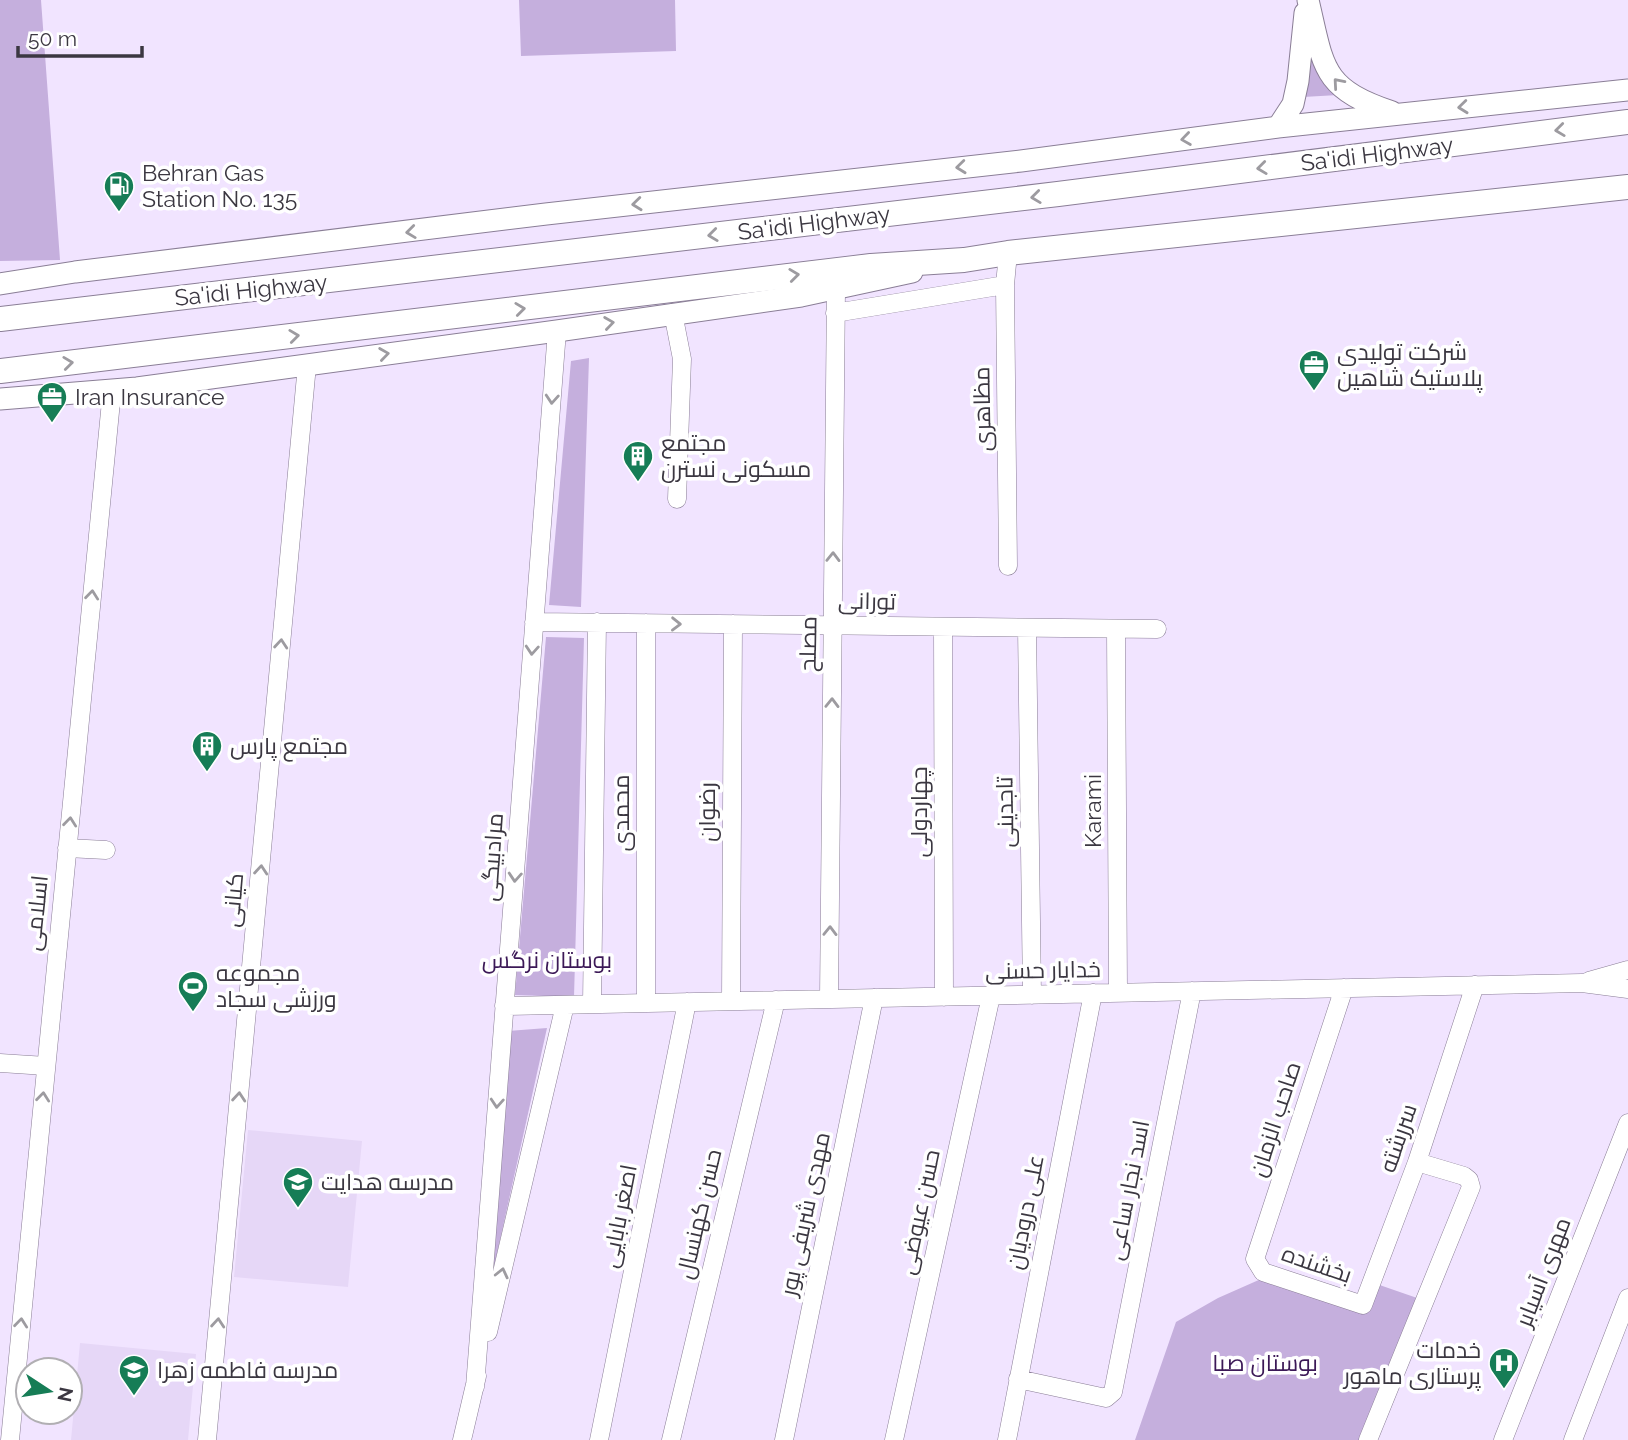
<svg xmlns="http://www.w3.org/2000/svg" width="1628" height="1440" viewBox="0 0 1628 1440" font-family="Raleway,Cairo,sans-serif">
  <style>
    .built { fill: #e6d7f7 }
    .green { fill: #c5afdd }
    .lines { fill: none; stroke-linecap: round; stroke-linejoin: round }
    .minor-casing { stroke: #8a7e96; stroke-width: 19 }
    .major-casing { stroke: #8a7e96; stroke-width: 23 }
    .highway-casing { stroke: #8a7e96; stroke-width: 26 }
    .minor { stroke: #fff; stroke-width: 18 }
    .major { stroke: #fff; stroke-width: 21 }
    .highway { stroke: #fff; stroke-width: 24 }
    .oneway { stroke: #9d9ba0 }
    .labels { text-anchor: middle; stroke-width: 7; stroke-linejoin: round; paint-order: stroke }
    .street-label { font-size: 23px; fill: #3b3741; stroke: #fff }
    .poi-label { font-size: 23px; fill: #3b3741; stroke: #fff; text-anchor: start }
    .park-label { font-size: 23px; fill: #3c1957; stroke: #fff }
  </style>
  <rect width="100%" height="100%" fill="#f1e4ff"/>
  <path class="built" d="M248,1130L362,1141L348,1287L234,1277Z
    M80,1343L196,1354L188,1440H71Z"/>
  <path class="green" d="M0,0H41L60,260L0,261Z
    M519,0H675L676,51L521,56Z
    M1306,28L1338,95L1303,97Z
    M589,358L581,607L549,605L571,361Z
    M546,637L584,638L574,997L515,995Z
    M547,1028L488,1294L508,1031Z
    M1261,1279L1356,1308L1368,1281L1420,1299L1361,1440H1135L1176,1322L1218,1298Z"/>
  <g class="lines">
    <g class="minor-casing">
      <path id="minor" d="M1008,253L1005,285L1008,566
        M673,313L682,359L677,499
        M835,313L1005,285
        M534,622L1157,629
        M943,627L944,997
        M1027,628L1032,995
        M1116,629L1118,993
        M67,848L106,850
        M1589,981L1628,970
        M1344,988L1255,1259L1263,1272L1363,1305L1417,1162L1475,985
        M829,999L836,289
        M731,1001L733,624
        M646,1003V623
        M592,1004L597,622
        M504,1006L1582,983L1628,989
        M0,1063L46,1066
        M488,1332L565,1005
        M1018,1379L1106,1398L1113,1392L1192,991
        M475,1387L557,331
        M10,1440L112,391
        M207,1440L307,365
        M462,1440L477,1376
        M599,1440L687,1002
        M671,1440L776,1000
        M784,1440L874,998
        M894,1440L991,996
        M1007,1440L1093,993
        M1368,1440L1471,1187L1469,1180L1464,1176L1417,1162
        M1503,1440L1628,1123
        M1573,1440L1628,1298"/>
    </g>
    <g class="major-casing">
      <path id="major" d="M1308,0C1324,68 1321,88 1392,112
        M1278,127L1293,104L1298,81L1305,13
        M0,284L75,272L546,214L1021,161L1278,127L1628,90
        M0,399L137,388L557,331L801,296L912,272"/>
    </g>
    <g class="highway-casing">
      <path id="highway" d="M0,319L1058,194L1628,122
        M0,371L871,266L964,260L1008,253L1628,187"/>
    </g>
    <use href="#minor" class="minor"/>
    <use href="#major" class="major"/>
    <use href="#highway" class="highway"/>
  </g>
  <defs><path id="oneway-chevron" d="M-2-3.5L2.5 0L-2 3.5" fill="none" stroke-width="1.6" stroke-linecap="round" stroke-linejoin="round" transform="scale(1.75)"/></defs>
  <g class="oneway">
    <use href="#oneway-chevron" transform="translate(1338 83) rotate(-131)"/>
    <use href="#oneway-chevron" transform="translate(1463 107) rotate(174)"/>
    <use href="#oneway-chevron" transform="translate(1560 130) rotate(173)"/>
    <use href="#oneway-chevron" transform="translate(1186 139) rotate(172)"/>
    <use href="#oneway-chevron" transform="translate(961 167) rotate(174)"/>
    <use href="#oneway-chevron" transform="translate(1262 168) rotate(173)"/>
    <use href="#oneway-chevron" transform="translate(1036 197) rotate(173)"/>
    <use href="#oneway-chevron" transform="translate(637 204) rotate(174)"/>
    <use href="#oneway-chevron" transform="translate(411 232) rotate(173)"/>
    <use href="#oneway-chevron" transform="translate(713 235) rotate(173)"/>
    <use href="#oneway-chevron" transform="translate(794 275) rotate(-7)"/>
    <use href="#oneway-chevron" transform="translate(520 309) rotate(-7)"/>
    <use href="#oneway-chevron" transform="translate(609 323) rotate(-8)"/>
    <use href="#oneway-chevron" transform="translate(294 336) rotate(-7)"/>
    <use href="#oneway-chevron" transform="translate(384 354) rotate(-8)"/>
    <use href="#oneway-chevron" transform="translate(68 363) rotate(-7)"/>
    <use href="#oneway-chevron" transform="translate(552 399) rotate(94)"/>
    <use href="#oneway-chevron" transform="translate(833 557) rotate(-89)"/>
    <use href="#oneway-chevron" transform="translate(92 595) rotate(-84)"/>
    <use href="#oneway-chevron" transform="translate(676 624) rotate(1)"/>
    <use href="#oneway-chevron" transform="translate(281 644) rotate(-85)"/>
    <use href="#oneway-chevron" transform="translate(532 650) rotate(94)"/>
    <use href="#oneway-chevron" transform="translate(832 703) rotate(-89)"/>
    <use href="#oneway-chevron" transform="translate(70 822) rotate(-84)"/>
    <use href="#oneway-chevron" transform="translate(261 870) rotate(-85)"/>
    <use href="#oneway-chevron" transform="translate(515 877) rotate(94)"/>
    <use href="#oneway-chevron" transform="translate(830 931) rotate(-89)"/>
    <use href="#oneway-chevron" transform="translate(43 1097) rotate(-84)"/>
    <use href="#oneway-chevron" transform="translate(239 1097) rotate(-85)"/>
    <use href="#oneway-chevron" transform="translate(497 1103) rotate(94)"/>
    <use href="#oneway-chevron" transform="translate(502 1273) rotate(-77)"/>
    <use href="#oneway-chevron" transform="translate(21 1323) rotate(-84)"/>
    <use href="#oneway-chevron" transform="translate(218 1323) rotate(-85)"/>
  </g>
  <defs>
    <g id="fuel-pin" transform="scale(1.575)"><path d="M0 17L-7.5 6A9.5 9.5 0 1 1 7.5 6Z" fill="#167d56" stroke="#fff"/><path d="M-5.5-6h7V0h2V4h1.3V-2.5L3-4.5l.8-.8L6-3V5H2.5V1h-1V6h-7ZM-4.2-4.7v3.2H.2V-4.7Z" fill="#fff"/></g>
    <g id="office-pin" transform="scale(1.575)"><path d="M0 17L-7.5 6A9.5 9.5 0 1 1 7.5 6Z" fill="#167d56" stroke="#fff"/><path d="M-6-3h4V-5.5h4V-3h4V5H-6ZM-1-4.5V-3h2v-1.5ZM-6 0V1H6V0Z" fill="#fff"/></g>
    <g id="building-pin" transform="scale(1.575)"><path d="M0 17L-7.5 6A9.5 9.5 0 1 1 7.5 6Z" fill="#167d56" stroke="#fff"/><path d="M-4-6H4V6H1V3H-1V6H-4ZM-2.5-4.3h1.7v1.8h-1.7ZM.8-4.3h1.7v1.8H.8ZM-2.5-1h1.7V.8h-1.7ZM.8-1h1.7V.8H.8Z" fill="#fff"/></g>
    <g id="stadium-pin" transform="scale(1.575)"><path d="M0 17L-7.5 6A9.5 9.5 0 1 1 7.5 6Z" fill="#167d56" stroke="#fff"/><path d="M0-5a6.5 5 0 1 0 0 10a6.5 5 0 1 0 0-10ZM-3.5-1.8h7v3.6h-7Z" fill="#fff"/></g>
    <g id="school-pin" transform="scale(1.575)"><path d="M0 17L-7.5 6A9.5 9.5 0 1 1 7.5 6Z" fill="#167d56" stroke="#fff"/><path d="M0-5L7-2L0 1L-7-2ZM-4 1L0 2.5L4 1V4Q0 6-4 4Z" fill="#fff"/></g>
    <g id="hospital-pin" transform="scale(1.575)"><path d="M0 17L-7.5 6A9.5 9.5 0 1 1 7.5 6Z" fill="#167d56" stroke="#fff"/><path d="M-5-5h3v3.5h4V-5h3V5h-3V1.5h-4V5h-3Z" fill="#fff"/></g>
  </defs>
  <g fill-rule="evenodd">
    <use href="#fuel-pin" x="119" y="186"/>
    <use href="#office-pin" x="1314" y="365"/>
    <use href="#office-pin" x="52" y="397"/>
    <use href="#building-pin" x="638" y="456"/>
    <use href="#building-pin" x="207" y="746"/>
    <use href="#stadium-pin" x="193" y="986"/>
    <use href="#school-pin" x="298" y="1182"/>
    <use href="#hospital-pin" x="1504" y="1363"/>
    <use href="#school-pin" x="134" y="1370"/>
  </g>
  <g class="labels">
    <g class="street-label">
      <text transform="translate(1377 154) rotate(-7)" y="8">Sa'idi Highway</text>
      <text transform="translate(814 223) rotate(-7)" y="8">Sa'idi Highway</text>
      <text transform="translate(251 290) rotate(-6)" y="8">Sa'idi Highway</text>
      <text transform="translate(982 409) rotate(-91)" y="8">مظاهری</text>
      <text transform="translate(867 601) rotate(1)" y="8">تورانی</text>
      <text transform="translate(808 644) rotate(-89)" y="8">مصلح</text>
      <text transform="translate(1093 811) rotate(-90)" y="8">Karami</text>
      <text transform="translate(707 812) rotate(-90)" y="8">رضوان</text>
      <text transform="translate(919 812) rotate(-90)" y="8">چهاردولی</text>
      <text transform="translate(1005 812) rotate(-91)" y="8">تاجدینی</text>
      <text transform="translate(621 813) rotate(-90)" y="8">محمدی</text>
      <text transform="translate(492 857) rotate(-86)" y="8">مرادبیگی</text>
      <text transform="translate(233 900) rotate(-85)" y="8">کیانی</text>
      <text transform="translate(36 913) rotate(-84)" y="8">اسلامی</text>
      <text transform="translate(1043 970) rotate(-1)" y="8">خدایار حسنی</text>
      <text transform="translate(1275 1119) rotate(-72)" y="8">صاحب الزمان</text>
      <text transform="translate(1398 1138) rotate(-71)" y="8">سررشته</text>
      <text transform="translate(1128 1190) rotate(-79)" y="8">اسد نجار ساعی</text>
      <text transform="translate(919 1212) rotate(-78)" y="8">حسن عیوضی</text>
      <text transform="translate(1025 1212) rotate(-79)" y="8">علی درودیان</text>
      <text transform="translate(699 1214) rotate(-77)" y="8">حسن کهنسال</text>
      <text transform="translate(805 1214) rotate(-78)" y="8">مهدی شریفی پور</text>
      <text transform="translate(619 1216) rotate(-79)" y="8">اصغر بابایی</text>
      <text transform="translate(1317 1264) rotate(19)" y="8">بخشنده</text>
      <text transform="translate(1543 1272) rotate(-69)" y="8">مهری آسیابر</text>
    </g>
    <g class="poi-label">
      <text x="142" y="181">Behran Gas<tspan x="142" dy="26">Station No. 135</tspan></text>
      <text x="1337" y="360">شرکت تولیدی<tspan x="1337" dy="26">پلاستیک شاهین</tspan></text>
      <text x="75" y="405">Iran Insurance</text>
      <text x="661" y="451">مجتمع<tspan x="661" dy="26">مسکونی نسترن</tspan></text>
      <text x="230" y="754">مجتمع پارس</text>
      <text x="216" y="981">مجموعه<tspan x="216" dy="26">ورزشی سجاد</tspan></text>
      <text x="321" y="1190">مدرسه هدایت</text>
      <text x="1481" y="1358" text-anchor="end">خدمات<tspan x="1481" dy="26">پرستاری ماهور</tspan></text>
      <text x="157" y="1378">مدرسه فاطمه زهرا</text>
    </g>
    <g class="park-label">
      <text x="547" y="968">بوستان نرگس</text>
      <text x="1265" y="1371">بوستان صبا</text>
    </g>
  </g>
  <g transform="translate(49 1391) rotate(102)"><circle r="33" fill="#ffffff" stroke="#b1afb3" stroke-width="2"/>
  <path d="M0-5L12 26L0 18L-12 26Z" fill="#167d56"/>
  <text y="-10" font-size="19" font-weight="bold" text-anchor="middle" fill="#3b3741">N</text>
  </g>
  <path d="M18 46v10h124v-10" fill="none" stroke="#3b3741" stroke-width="3.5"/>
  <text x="28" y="46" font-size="21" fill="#3b3741" stroke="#ffffff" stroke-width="5" paint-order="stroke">50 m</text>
</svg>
